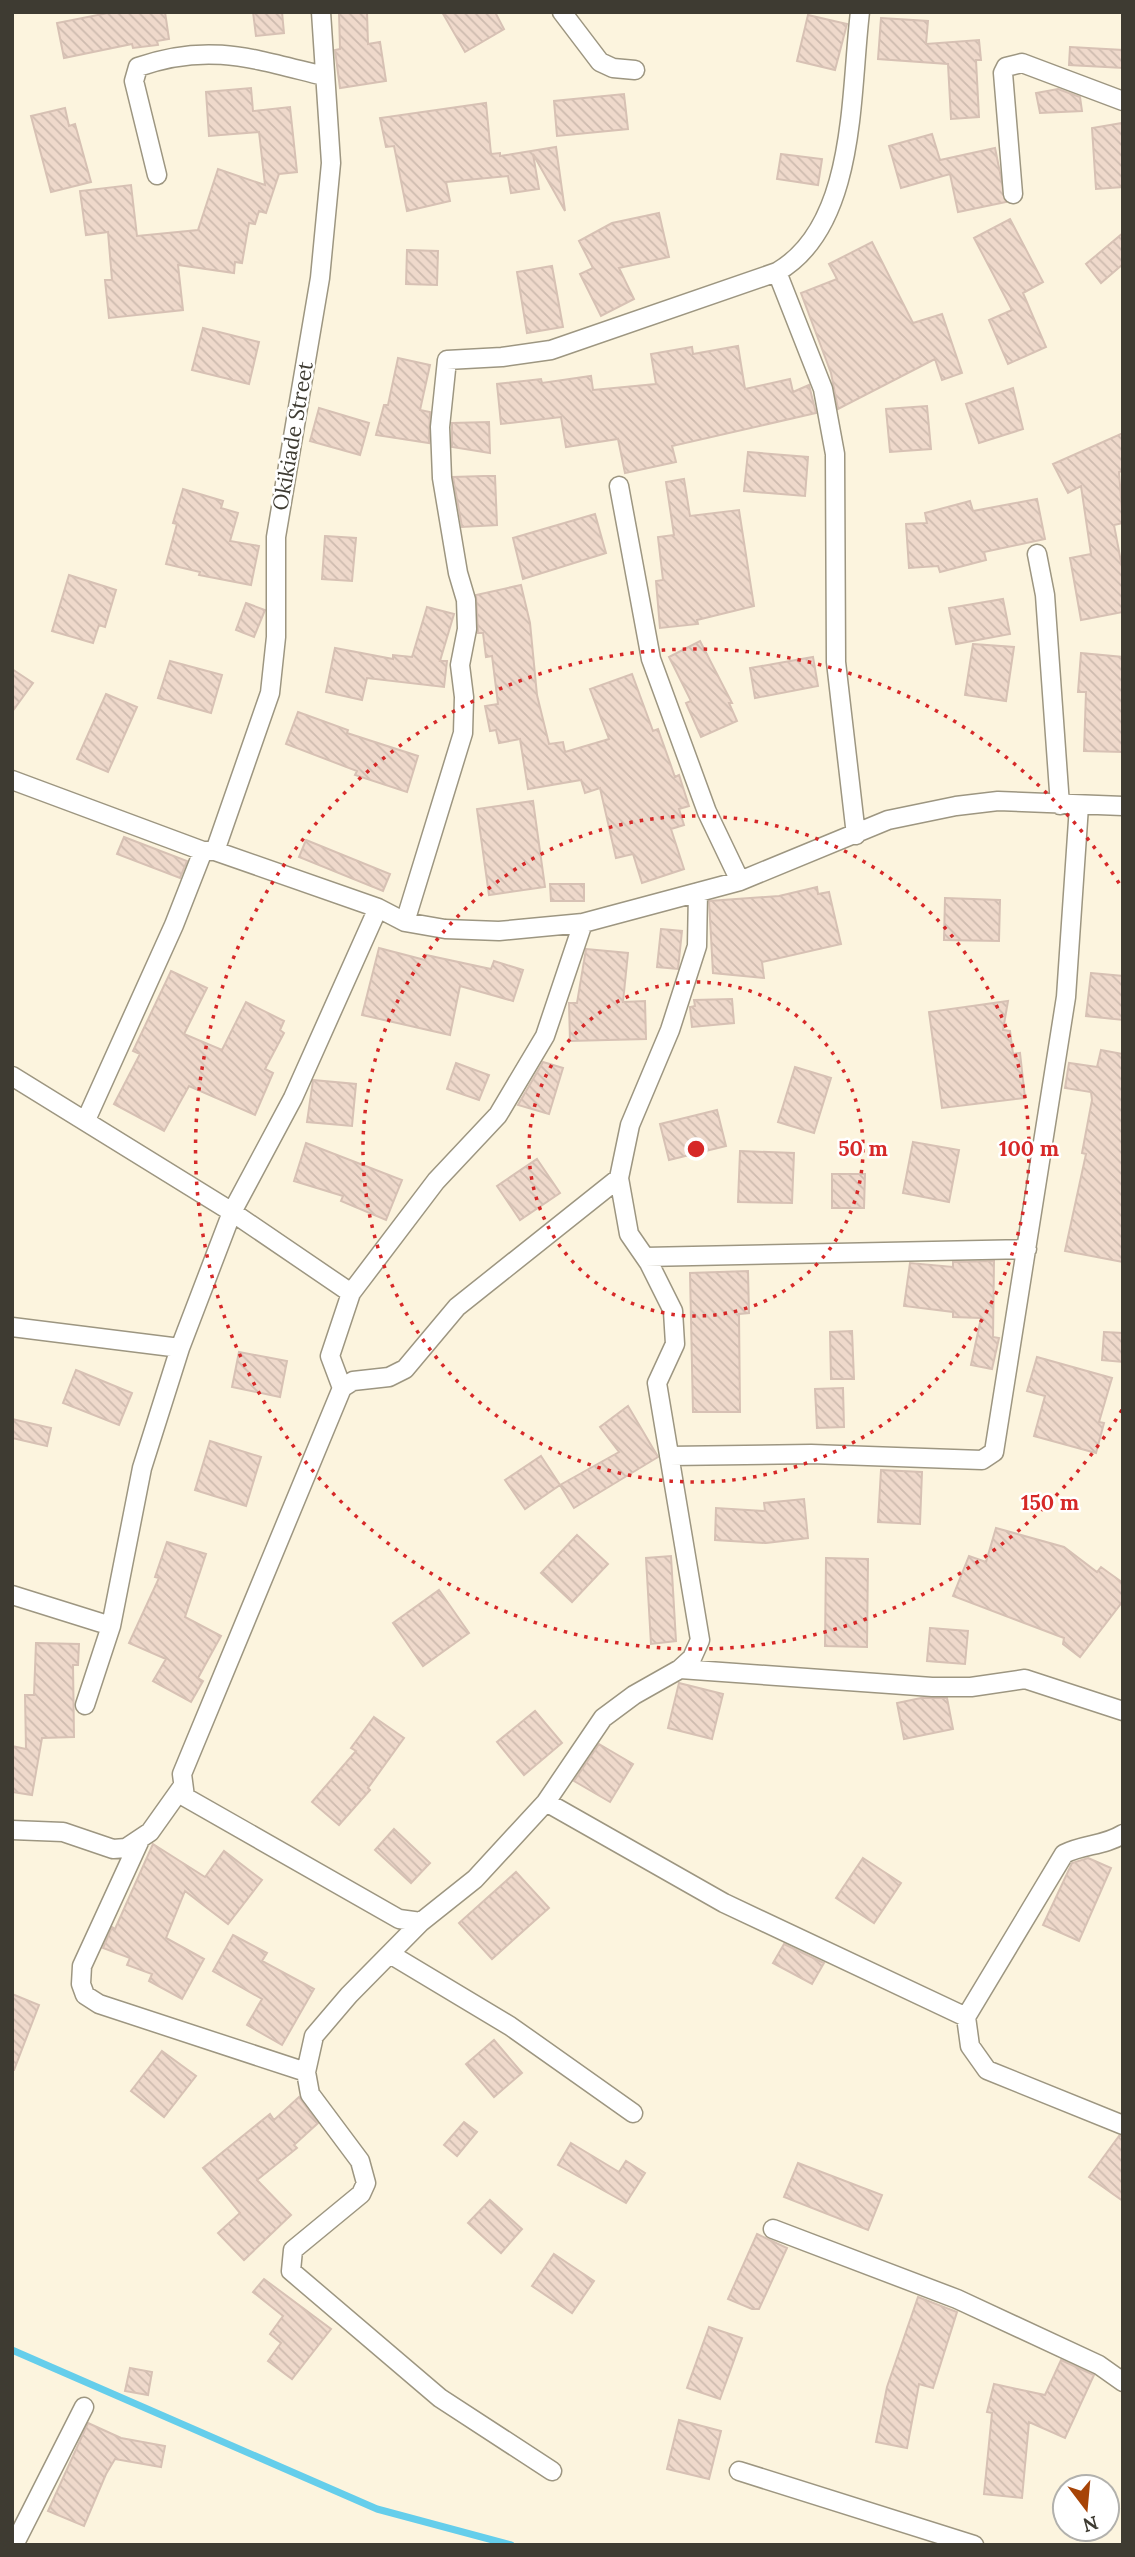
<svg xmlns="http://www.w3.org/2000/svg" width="1135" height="2557" viewBox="0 0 1135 2557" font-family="Lora,serif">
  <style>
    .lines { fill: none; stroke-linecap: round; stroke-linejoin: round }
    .stream { stroke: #65ceeb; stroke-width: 7 }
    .building { fill: url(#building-back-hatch); stroke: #d7c1b4; stroke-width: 2 }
    .street-casing { stroke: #9d9681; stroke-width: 21 }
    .street { stroke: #fff; stroke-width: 18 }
    .ring { fill: none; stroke: #d62828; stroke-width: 3.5; stroke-dasharray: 3.5 7 }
    .labels { text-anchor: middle; stroke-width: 5; stroke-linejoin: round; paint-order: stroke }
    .street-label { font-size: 21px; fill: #3e3b32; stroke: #fff }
    .centre { fill: #d62828; stroke: #fff; stroke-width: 3.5 }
    .ring-label { font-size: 21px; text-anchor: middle; font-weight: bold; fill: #d62828; stroke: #fff; stroke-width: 5; stroke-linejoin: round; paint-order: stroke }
  </style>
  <defs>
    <pattern id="building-back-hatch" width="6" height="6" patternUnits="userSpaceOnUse" patternTransform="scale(1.75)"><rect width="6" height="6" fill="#efd9cb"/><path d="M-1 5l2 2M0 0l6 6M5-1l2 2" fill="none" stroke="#cebbaf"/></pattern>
  </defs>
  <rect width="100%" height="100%" fill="#fcf4de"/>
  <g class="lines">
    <path class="stream" d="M12,2350L377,2509L511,2545"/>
  </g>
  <path class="building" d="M113,12H165L169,39L157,41L158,45L133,48L132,44L64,58L57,23Z
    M253,12H282L284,33L256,36Z
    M339,12H367L368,44L380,42L386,81L340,88L335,50L340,49Z
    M442,12H495L504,29L465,52Z
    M808,15L847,24L835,70L797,61Z
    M881,18L928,21L926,44L979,40L981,60H976L979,117L951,119L948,64L878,59Z
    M1070,47L1123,50V68L1069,65Z
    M251,88L253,111L290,107L297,172L279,174L266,213L259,211L255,224L249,223L242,263L235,262L234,273L178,265L183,310L109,318L105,280H112L108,232L86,235L80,191L131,185L137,236L198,230L218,169L265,185L259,132L209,136L206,92Z
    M1058,89L1080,97L1082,111L1040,113L1036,93Z
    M624,94L628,129L557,136L554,101Z
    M486,103L491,154L500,153V156L556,147L565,211L533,154L539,189L511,193L508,176L446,182L450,201L407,211L394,146L386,147L380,118Z
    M65,108L69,126L75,124L91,182L51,192L31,116Z
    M1122,123L1123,187L1096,189L1092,128Z
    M932,134L940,160L995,148L1006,202L958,212L950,174L901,188L889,146Z
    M781,154L822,159L818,185L777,179Z
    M659,213L669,257L619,268L634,299L601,316L580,274L593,268L579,241L612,223Z
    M1010,219L1043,282L1023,293L1046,347L1008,364L989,320L1012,310L974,238Z
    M1123,233V264L1101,283L1086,264Z
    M872,242L913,323L942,314L962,373L942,380L935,359L838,409L831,373L801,293L837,279L829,264Z
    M407,250L438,251L437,285L406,284Z
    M552,266L563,327L527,333L517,272Z
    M203,328L259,342L249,384L192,370Z
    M738,346L745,389L790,379L793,392L809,385L816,413L672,446L676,462L625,473L618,439L566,447L561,417L501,424L497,384L541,379L542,383L591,376L593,390L656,384L651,354L692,347L693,354Z
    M398,358L430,365L420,410L430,412L429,443L376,435L384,405H388Z
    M1013,388L1023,429L979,443L966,404Z
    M927,406L931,449L890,452L886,409Z
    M319,408L369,423L360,455L310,441Z
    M489,422L490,453L452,447V423Z
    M1123,433V471L1119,472L1123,523L1114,525L1123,572V612L1081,620L1070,558L1091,554L1081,486L1068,493L1053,464Z
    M748,452L808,457L805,496L744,491Z
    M484,476H495L497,525L462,527L453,477Z
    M684,479L690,516L739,510L754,606L697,620L698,624L660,628L656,581L663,580L658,537L674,535L666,482Z
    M183,489L223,501L221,508L238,513L230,541L259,546L251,585L199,575L200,572L166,564L177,524L173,523Z
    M1037,499L1045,539L984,552L986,560L940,572L938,566L909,568L906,524L927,523L925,513L970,501L973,511Z
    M595,514L606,553L523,579L513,538Z
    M325,536L356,538L352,581L322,579Z
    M69,575L116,590L105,627L99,625L93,643L52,631Z
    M521,585L530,623L537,695L549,744L563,742L565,752L609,739L590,689L632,674L653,731L658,729L675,777L679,775L689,806L679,809L684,825L671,829L684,869L642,883L633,854L616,858L600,788L585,793L581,780L528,789L520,739L499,743L496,730L490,731L485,706L498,704L492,656L486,657L483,633H478L476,595Z
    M1003,599L1010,634L956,644L949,608Z
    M246,603L265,610L254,637L236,630Z
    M427,607L454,614L440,661H447L444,687L367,678L362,700L326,692L335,648L393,659V655L412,657Z
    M700,641L732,703H729L737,721L701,737L686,703L691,701L669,657Z
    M973,644L1014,647L1006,701L965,695Z
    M1081,653L1123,657V752L1084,751L1086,692H1078Z
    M813,657L818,686L755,698L750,668Z
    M170,661L222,675L211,713L158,698Z
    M12,669L33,683L12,712Z
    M106,694L137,707L108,772L77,759Z
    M298,712L348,730L347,733L418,756L407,792L355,775L357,771L286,744Z
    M533,801L545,887L489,895L477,809Z
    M124,837L187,861L180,878L117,854Z
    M306,840L390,874L383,891L299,857Z
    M550,884H584V901H551Z
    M817,887L818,894L829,892L841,944L762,962L764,978L713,973L709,901L779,896Z
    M945,898L1000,900L999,941L944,940Z
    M661,929L682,931L678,969L657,967Z
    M379,948L425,960L426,955L491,969L494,961L523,970L513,1001L460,986L450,1035L362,1015Z
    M586,949L628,953L623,1002L645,1001L646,1039L570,1041L569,1003H577Z
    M171,971L207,988L184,1034L222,1050L246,1002L284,1021L280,1030L284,1033L265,1069L273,1073L255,1115L189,1086L164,1131L114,1104L140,1054L133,1051Z
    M1091,973L1123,976V1020L1086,1016Z
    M732,999L734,1023L692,1027L690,1007L695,1006L694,1000Z
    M1008,1001L1003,1030L1010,1031L1013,1054L1020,1053L1025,1098L942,1108L929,1012Z
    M1101,1050L1123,1054V1262L1065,1251L1086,1154L1082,1153L1092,1100L1091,1092L1065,1088L1069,1063L1097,1067Z
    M543,1062L563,1068L549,1114L518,1105Z
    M456,1063L489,1075L479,1100L447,1089Z
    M795,1067L831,1078L814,1133L778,1122Z
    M313,1080L356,1084L352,1126L307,1122Z
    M717,1110L726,1146L669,1160L660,1124Z
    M913,1142L959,1150L949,1202L903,1193Z
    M306,1143L402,1180L386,1220L341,1201L343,1196L294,1181Z
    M740,1151L794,1153L792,1203L738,1202Z
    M537,1159L560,1193L520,1220L497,1186Z
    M832,1174H865L864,1208H832Z
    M994,1261L993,1337L999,1338L992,1369L971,1365L981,1318L953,1317V1312L904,1306L910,1263L953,1267V1262Z
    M748,1271L749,1313L739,1314L740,1412H693L690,1273Z
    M852,1331L854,1379H831L830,1332Z
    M1104,1332L1123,1333V1362L1102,1360Z
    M239,1352L287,1361L280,1397L232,1387Z
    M1037,1357L1112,1378L1099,1422L1104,1423L1096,1453L1034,1436L1045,1396L1027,1391Z
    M76,1370L132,1393L119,1425L63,1403Z
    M843,1388L844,1427L817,1428L815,1389Z
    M628,1406L658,1457L574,1508L560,1485L619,1452L600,1427Z
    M12,1419L51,1428L47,1446L12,1438Z
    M210,1441L261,1457L246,1506L195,1490Z
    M541,1456L560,1485L525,1509L505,1480Z
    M881,1470L922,1472L920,1524L878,1522Z
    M804,1499L808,1538L766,1543L715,1540L716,1508L765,1511L764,1503Z
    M996,1528L1064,1547L1097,1572L1101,1567L1123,1583V1601L1080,1657L1063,1644L1064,1638L953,1596L969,1556L986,1562Z
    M577,1535L608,1564L572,1602L541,1573Z
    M167,1542L206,1554L185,1617L221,1636L198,1678L203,1681L191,1702L153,1681L166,1659L129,1643L159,1578L155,1577Z
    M671,1556L676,1641L651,1644L646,1558Z
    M826,1558L868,1559L867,1647L825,1646Z
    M439,1590L469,1633L423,1666L393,1623Z
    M930,1628L968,1631L965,1664L927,1661Z
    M36,1643L79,1644L78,1665H73L74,1737L42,1738L32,1795L12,1792V1746L26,1749L25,1695H34Z
    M679,1683L723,1694L712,1739L668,1728Z
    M921,1698H947L953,1729L904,1739L897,1703Z
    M535,1711L562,1743L524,1775L497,1742Z
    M374,1717L404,1738L368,1788L370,1790L339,1825L312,1802L356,1751L351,1748Z
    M599,1744L633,1764L610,1802L574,1781Z
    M394,1829L430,1863L411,1883L375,1850Z
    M153,1844L205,1877L224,1851L262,1880L228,1924L185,1891L166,1938L204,1959L182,1999L149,1981L152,1974L127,1965L130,1958L103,1948L112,1927L115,1929Z
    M863,1858L901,1883L874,1923L836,1898Z
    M1088,1858L1111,1868L1079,1941L1043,1925L1072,1863Z
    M516,1872L549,1908L492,1959L459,1923Z
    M233,1935L267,1953L262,1961L314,1989L282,2045L247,2025L262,1999L213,1971Z
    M784,1944L824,1963L812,1984L773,1963Z
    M12,1994L39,2005L14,2070H12Z
    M494,2040L522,2073L494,2097L466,2064Z
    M162,2051L196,2076L164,2117L131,2091Z
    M299,2097L318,2123L294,2145L297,2148L257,2180L291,2215L244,2260L218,2233L240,2213L203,2168L270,2114L274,2120Z
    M464,2122L477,2132L457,2156L444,2145Z
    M1119,2136H1123V2201L1089,2177Z
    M571,2143L619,2172L626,2161L645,2173L626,2203L558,2165Z
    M798,2163L882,2195L868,2230L784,2197Z
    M490,2200L522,2229L501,2253L468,2223Z
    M757,2234L787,2248L759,2309H752L728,2299Z
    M554,2254L594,2281L572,2313L532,2286Z
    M264,2279L331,2329L292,2379L268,2361L281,2343L270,2334L283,2316L253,2292Z
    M918,2297L957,2312L933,2388L919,2384L907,2448L876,2442L887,2387Z
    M709,2327L742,2338L720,2399L687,2388Z
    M1061,2360L1094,2375L1065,2438L1029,2422L1022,2498L984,2494L992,2413L987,2412L994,2384L1045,2395Z
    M130,2368L152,2372L148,2395L125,2391Z
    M679,2420L721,2431L709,2479L667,2469Z
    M88,2423L121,2438L165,2446L161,2467L115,2459L106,2474L84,2526L48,2511Z"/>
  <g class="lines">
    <g class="street-casing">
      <path id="street" d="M562,12L600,62L613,68L635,70
        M157,175L134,81L138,67C209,42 254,59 324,76
        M1013,194L1003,73L1006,67L1022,63L1123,101
        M619,486L651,659L707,812L740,881
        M1037,554L1045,595L1060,805
        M12,780L203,851H215L378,908L405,922L445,929L499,931L583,923L740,881L888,820L956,806L998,801L1123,806
        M856,835L836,662L835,454L823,389L777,272C857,226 850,93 860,12
        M215,851L270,693L276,637V537L320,278L331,163L321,12
        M405,922L463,733L464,697L460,665L467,629L466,600L458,573L442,478L440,427L447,360L502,357L551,350L777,272
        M12,1076L232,1212L351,1293
        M86,1120L174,925L203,851
        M619,1178L457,1307L405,1369L389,1377L353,1381L342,1388L182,1774L185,1797L399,1919L421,1922L475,1879L546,1802L603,1718L634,1695L680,1669L692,1658L700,1640L657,1383L675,1344L673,1311L649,1263L629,1234L619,1178L630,1125L670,1030L697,946L698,892
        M645,1257L1027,1249
        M12,1327L180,1348
        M342,1388L330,1356L351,1293L436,1181L498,1115L545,1036L583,923
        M669,1456L811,1454L982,1460L994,1452L1066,997L1079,806
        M12,1595L111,1626
        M680,1669L932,1687H971L1025,1679L1123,1711
        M85,1705L111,1626L142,1468L180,1348L232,1212L293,1098L378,908
        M546,1802L724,1903L966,2017
        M12,1830L63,1832L113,1849L126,1848L150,1832L182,1787
        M1123,1834C1104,1846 1084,1844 1064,1854L966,2017L970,2046L987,2070L1123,2125
        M139,1842L82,1966L81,1984L85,1995L99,2004L306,2072
        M421,1922L349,1995L314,2036L306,2072L310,2094L360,2161L366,2183L361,2194L293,2250L291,2271L440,2398L552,2471
        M390,1954L510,2026L633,2113
        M773,2229L957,2299L1099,2365L1123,2382
        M739,2471L974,2545
        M14,2545L84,2407"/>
    </g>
    <use href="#street" class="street"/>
  </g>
  <g class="ring">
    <circle cx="696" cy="1149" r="167"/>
    <circle cx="696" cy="1149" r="333"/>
    <path d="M1122 1410A500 500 0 1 1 1122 888"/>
  </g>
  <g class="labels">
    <g class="street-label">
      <text transform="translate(293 436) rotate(-80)" y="7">Okikiade Street</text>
    </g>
  </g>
  <circle cx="696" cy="1149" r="10" class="centre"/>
  <g class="ring-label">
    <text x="863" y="1156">50 m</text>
    <text x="1029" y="1156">100 m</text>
    <text x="1050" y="1510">150 m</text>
  </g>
  <rect width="1135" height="2557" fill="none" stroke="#3e3b32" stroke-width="28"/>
  <g transform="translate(1086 2508) rotate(164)"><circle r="33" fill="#ffffff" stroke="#b2b1ad" stroke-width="2"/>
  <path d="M0-5L12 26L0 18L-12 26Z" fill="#a74407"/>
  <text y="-10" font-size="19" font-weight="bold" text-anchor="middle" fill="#3e3b32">N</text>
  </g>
</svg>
